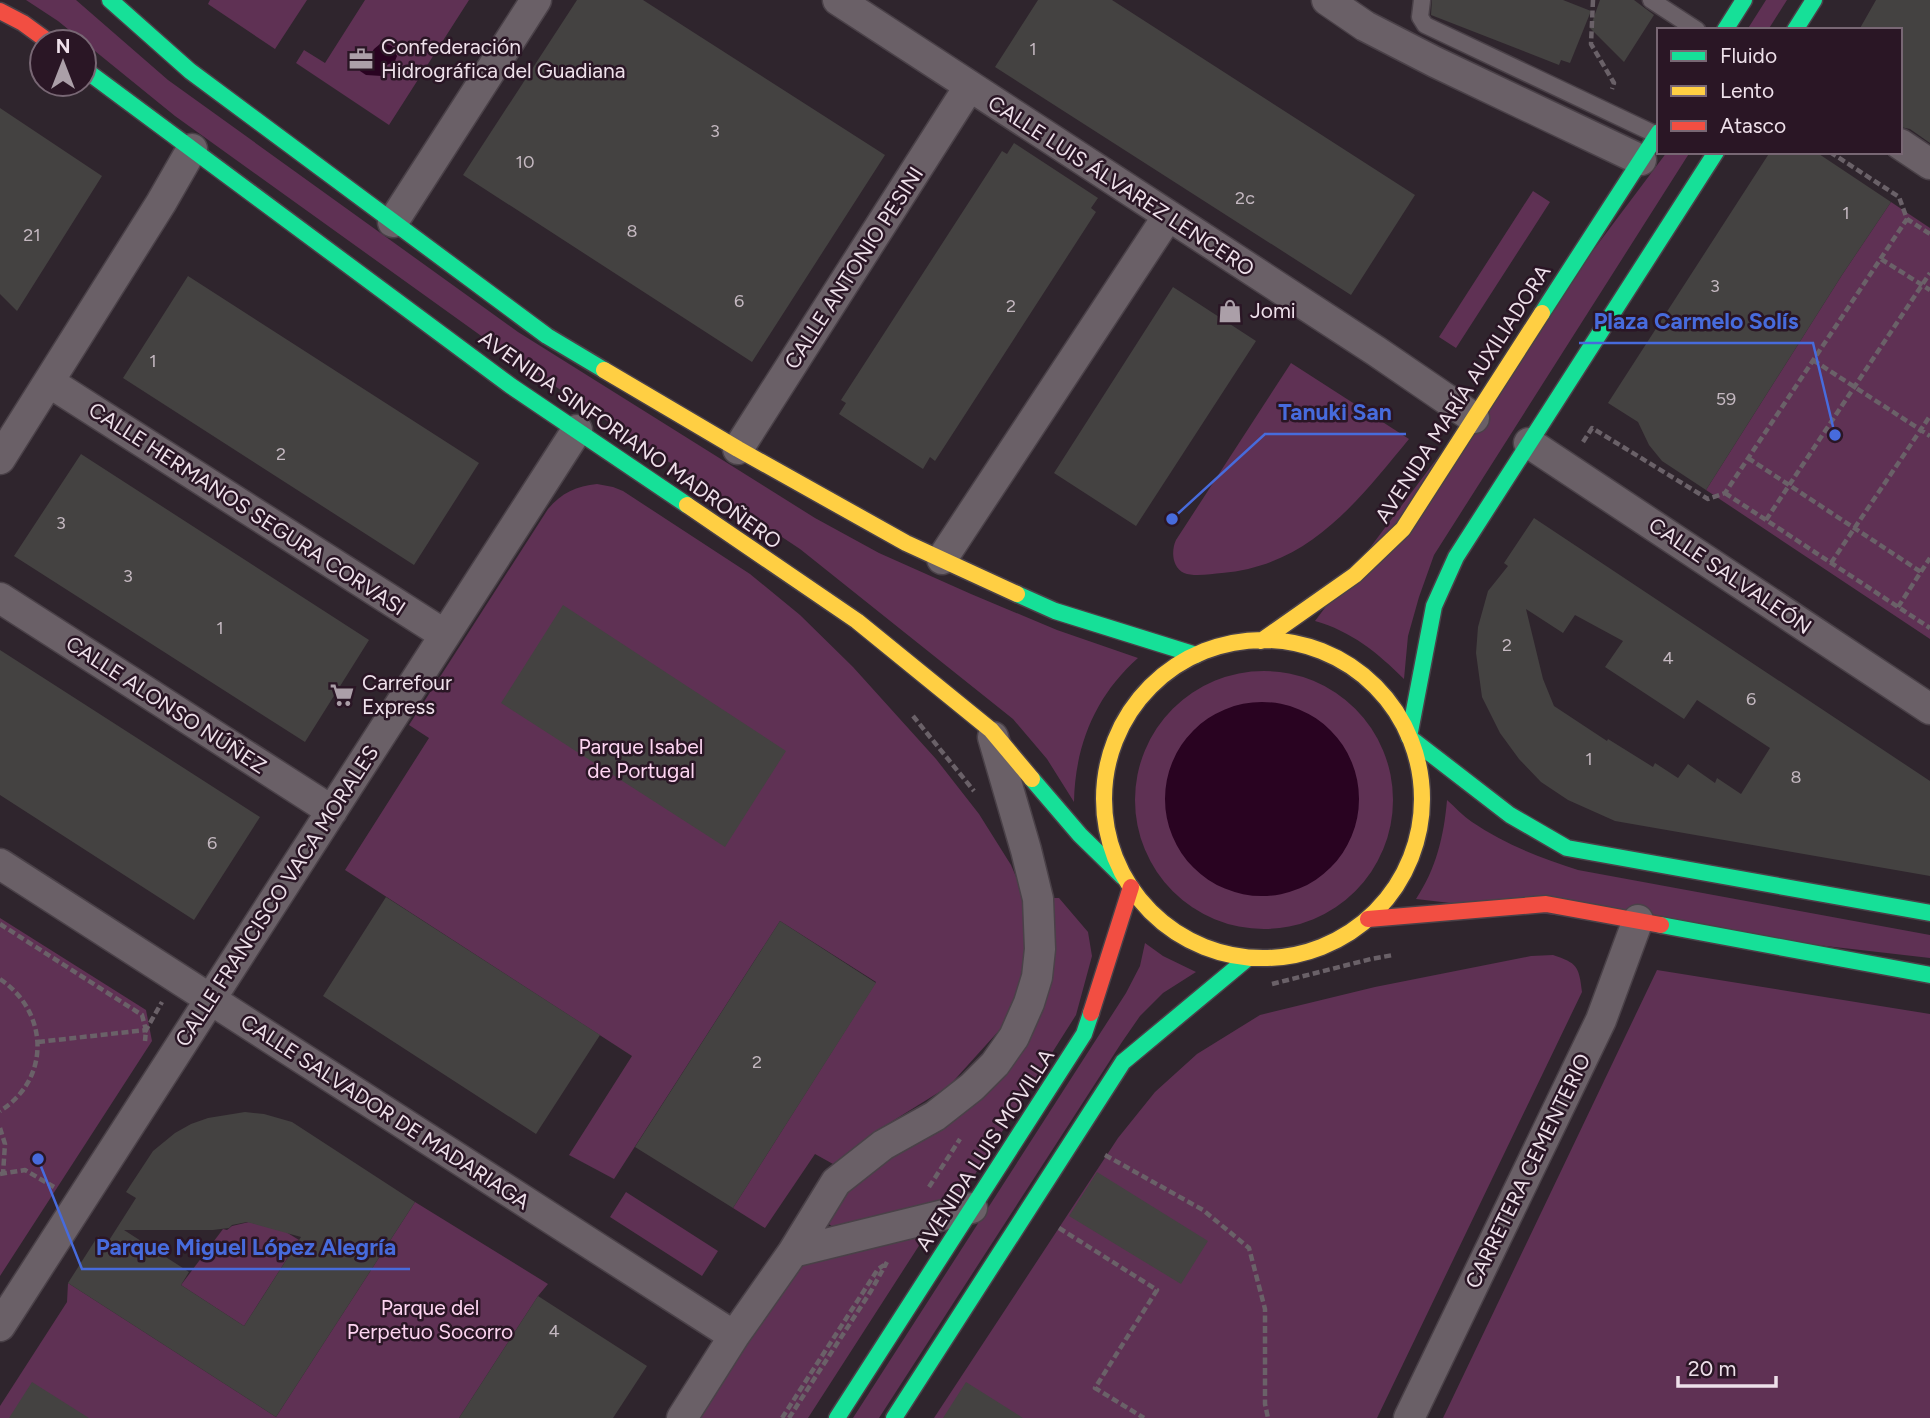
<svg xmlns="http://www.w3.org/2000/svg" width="1930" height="1418" viewBox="0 0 1930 1418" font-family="Figtree,sans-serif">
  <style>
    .green { fill: #5f3154 }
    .water { fill: #290321 }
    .building { fill: #444241; fill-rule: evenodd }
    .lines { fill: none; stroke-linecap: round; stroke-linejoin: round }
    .lane-casing { stroke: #4a4148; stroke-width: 19 }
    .street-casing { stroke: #4a4148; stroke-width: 33 }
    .fast-casing { stroke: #4a4148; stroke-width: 19 }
    .slow-casing { stroke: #4a4148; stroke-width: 19 }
    .jam-casing { stroke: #4a4148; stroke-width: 19 }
    .path { stroke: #6a6168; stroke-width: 4.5; stroke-dasharray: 7 3.5; stroke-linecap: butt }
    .lane { stroke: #6a6067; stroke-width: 16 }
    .street { stroke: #6a6067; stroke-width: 30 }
    .fast { stroke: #16e098; stroke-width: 16 }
    .slow { stroke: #ffcf43; stroke-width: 16 }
    .jam { stroke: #f24e42; stroke-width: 16 }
    .labels { text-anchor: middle; stroke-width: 5; stroke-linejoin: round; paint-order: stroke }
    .number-label { font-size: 18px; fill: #c4b8c0 }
    .poi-label { font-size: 21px; fill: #eee0ea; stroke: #2a1625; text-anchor: start }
    .street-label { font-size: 21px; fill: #eee0ea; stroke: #2a1625 }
    .park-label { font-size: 21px; fill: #fdd5f1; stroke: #2a1625 }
    .leader { fill: none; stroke: #476bdc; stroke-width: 2.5 }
    .callout-dot { fill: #476bdc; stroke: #2a1625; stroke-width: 2.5 }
    .callout-label { font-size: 23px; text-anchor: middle; font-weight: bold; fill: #476bdc; stroke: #2a1625; stroke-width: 5; stroke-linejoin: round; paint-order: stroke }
  </style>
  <rect width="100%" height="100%" fill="#2f252d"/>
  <path class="green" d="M26,0H76L168,80L518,332L815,518L879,553L971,594L1057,630L1138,658C1095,696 1075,746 1074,802L1047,759L1013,719L800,549L505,353L175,116L58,21Z
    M210,0H307L275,49L208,4Z
    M365,0H469L389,125L296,63L304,50L325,63Z
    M1766,0H1787L1768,30H1747Z
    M1667,152H1690L1434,555L1419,597L1408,636L1404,679C1378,653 1351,631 1315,621Z
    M1533,191L1550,202L1456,348L1439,337Z
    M1891,202L1930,228V639L1706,490L1842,275Z
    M1291,363L1409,439C1358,501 1309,566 1222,573C1211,574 1194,577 1184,573C1172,567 1171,551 1176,540Z
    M597,484L613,487L623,491L750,574L800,615L853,667L936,759L979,814L1011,865L1020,886L1025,909L1027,943L1023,976L1017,997L1004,1025L949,1086L875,1132L833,1164L815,1154L765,1228L733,1208L876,982L780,921L614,1179L569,1155L632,1056L345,870L429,738L409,725L548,509C561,493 577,486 597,484Z
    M1135 800a129 129 0 1 1 258 0a129 129 0 1 1-258 0Z
    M1447,800C1455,807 1463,816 1472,822C1504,844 1541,858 1578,870L1930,935V958L1416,899C1436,869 1444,836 1447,800Z
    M1054,898H1059L1088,932L1092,956L1076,1015L960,1198L833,1227L826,1222L845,1190L980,1092Z
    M0,918L146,1010L152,1041L0,1276Z
    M1145,943L1163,956L1196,972L1163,993L1140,1016L1122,1042L879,1418H853L1126,993L1140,966Z
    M1553,955C1577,963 1579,966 1582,992L1377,1418H934L1118,1138L1155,1092L1197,1054L1260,1015L1375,987L1531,956Z
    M1657,970L1930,1014V1418H1443Z
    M626,1192L718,1251L702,1276L610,1217Z
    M415,1202L548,1284L538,1296L459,1418H0V1406L67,1302L68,1283L276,1417Z
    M249,1222L286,1232L299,1240L244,1326L181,1285L223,1229L227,1230L232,1226Z
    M922,1232V1241L808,1418H699L799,1265Z"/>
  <path class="water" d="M380,44H386L392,46L397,56L395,61L387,65V71L382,76L366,75L360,71V62L363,58L369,57L374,49Z
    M1165 799a97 97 0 1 1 194 0a97 97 0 1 1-194 0Z"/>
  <path class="building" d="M577,0H643L885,155L752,362L463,175Z
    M1038,0H1112L1415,195L1351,295L995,67Z
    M1432,0H1563L1591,11L1570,63L1561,60L1559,65L1431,15Z
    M1600,0H1634L1654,15L1624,62L1590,28Z
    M1876,0H1930V143L1910,129L1900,127V30H1859Z
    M0,108L102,176L17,311L0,294Z
    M1014,143L1098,198L1091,208L1096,212L935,461L930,457L923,469L839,414L846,403L841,400L1002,151L1007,154Z
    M1770,152H1816L1891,202L1842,275L1706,490L1662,461L1649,445L1638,422L1608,403Z
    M188,276L479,463L414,565L123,378Z
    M1173,287L1256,341L1136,526L1054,473Z
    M81,454L369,640L305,742L14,556Z
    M1534,518L1930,781V876L1615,821L1568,800L1541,782L1519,759L1500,733L1482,697L1476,653L1478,627L1488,591L1508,566L1504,563ZM1526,609L1563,633L1575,615L1623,641L1605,667L1684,719L1697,700L1770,748L1741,794L1717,778L1715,783L1688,764L1678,778L1655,763L1653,767L1608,739L1607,741L1554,706L1543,679Z
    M563,605L786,751L725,847L501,703Z
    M0,650L260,817L194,920L0,795Z
    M386,897L600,1035L536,1134L323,996Z
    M780,921L876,983L733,1208L635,1147Z
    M245,1112L264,1114L292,1122L415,1202L276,1417L68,1283L98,1236L108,1242L136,1198L126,1192L153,1151L175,1133L191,1124L208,1118ZM247,1222L301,1237L244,1326L181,1285L189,1272L124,1230H213L229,1228L232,1225Z
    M1097,1172L1208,1241L1181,1284L1069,1216Z
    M538,1296L647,1366L613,1418H459Z
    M32,1382L89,1418H9Z
    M966,1382L1023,1418H943Z"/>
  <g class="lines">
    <g class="lane-casing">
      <path id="lane" d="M1422,0L1420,17L1425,25L1657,135
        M1651,0L1697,30"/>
    </g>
    <g class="street-casing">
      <path id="street" d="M838,0L1376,351L1474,418
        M1327,0L1365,26L1435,62L1641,160
        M1900,144L1930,164
        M393,222L536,0
        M49,382L445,635
        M1529,443L1930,709
        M738,449L969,87
        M0,459L161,203L192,149
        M942,559L1168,216
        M0,598L332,811
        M0,864L734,1336
        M793,1252L972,1208
        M0,1326L577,430
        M682,1418L734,1336L793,1252L836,1182L883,1145L935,1116L972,1087L995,1064L1014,1037L1029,1003L1037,977L1040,949L1038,899L1026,850L993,737
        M1409,1418L1601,1020L1638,920"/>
    </g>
    <g class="fast-casing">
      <path id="fast" d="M110,0L190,71L547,336L604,370
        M1725,30L1744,0
        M1795,30L1814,0
        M84,69L511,386L687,505
        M1542,313L1659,132
        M1017,594L1055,611L1196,655
        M1409,737L1510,815L1567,848L1930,913
        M1409,737L1434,606L1456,557L1716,152
        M1032,779L1080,835L1123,877
        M1661,925L1930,975
        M837,1418L1084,1034L1091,1013
        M894,1418L1123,1062L1248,958"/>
    </g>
    <g class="slow-casing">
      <path id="slow" d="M604,370L738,449L906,543L1017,594
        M687,505L857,621L991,730L1032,779
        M1104 799a159 159 0 1 1 318 0a159 159 0 1 1-318 0Z
        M1261,641L1355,575L1403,529L1542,313"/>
    </g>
    <g class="jam-casing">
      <path id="jam" d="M0,11L23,23L49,42
        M1368,919L1546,904L1661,925
        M1091,1013L1131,887"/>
    </g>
    <path class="path" d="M1593,0L1591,44L1614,83L1612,89
      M1830,152L1899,197L1907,219L1930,234
      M1881,259L1930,290
      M1813,360L1930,436
      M1583,442L1592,428L1708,499L1725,493L1907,219
      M1748,458L1921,572
      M1725,493L1930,628
      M1766,520L1930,273
      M1831,563L1930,416
      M1898,607L1930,558
      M913,716L974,791
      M0,924L142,1015L146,1030L145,1041
      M0,979C49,1012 51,1079 0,1111
      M1272,984L1371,959L1393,955
      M148,1031L146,1030L162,1002
      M38,1042L146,1030
      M0,1128L5,1144L3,1174
      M1105,1155L1203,1210L1249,1248L1265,1309V1404L1268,1418
      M0,1174L25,1170L54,1187
      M929,1187L960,1139
      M1059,1228L1157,1290L1095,1388L1144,1418
      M782,1418L878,1269L884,1265
      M789,1418L871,1291L887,1262"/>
    <use href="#lane" class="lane"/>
    <use href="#street" class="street"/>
    <use href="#fast" class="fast"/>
    <use href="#slow" class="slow"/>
    <use href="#jam" class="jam"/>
  </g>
  <defs>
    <g id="office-bare" transform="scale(1.89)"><path d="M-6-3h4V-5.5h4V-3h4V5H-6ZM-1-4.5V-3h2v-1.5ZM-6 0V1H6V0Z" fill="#ab9fa8" stroke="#2a1625" stroke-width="2.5" paint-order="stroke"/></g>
    <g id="shop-bare" transform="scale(1.89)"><path d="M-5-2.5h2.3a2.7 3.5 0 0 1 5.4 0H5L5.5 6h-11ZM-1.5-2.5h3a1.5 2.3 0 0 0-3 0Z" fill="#ab9fa8" stroke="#2a1625" stroke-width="2.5" paint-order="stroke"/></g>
    <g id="supermarket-bare" transform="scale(1.89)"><path d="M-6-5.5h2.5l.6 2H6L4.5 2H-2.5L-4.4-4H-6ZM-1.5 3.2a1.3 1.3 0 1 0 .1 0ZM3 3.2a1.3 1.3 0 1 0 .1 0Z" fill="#ab9fa8" stroke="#2a1625" stroke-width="2.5" paint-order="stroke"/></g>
  </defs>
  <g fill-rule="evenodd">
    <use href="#office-bare" x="361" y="59"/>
    <use href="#shop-bare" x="1230" y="311"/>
    <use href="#supermarket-bare" x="342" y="695"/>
  </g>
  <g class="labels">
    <g class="number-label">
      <text x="1033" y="55">1</text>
      <text x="715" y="137">3</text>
      <text x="525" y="168">10</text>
      <text x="1245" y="204">2c</text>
      <text x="1846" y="219">1</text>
      <text x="632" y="237">8</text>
      <text x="32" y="241">21</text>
      <text x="1715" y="292">3</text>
      <text x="739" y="307">6</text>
      <text x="1011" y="312">2</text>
      <text x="153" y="367">1</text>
      <text x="1726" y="405">59</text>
      <text x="281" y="460">2</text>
      <text x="61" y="529">3</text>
      <text x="128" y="582">3</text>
      <text x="220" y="634">1</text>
      <text x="1507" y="651">2</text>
      <text x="1668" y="664">4</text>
      <text x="1751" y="705">6</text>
      <text x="1589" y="765">1</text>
      <text x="1796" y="783">8</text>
      <text x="212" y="849">6</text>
      <text x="757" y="1068">2</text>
      <text x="554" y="1337">4</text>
    </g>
    <g class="poi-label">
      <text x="381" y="54">Confederación<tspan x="381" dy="24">Hidrográfica del Guadiana</tspan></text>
      <text x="1250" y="318">Jomi</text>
      <text x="362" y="690">Carrefour<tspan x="362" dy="24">Express</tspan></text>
    </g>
    <g class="street-label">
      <text transform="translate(1121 186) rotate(33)" y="7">CALLE LUIS ÁLVAREZ LENCERO</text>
      <text transform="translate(854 268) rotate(-57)" y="7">CALLE ANTONIO PESINI</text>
      <text transform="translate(1463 394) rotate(-57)" y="7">AVENIDA MARÍA AUXILIADORA</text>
      <text transform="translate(630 440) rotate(35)" y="7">AVENIDA SINFORIANO MADROÑERO</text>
      <text transform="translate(247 509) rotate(33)" y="7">CALLE HERMANOS SEGURA CORVASI</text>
      <text transform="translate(1730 576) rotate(34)" y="7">CALLE SALVALEÓN</text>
      <text transform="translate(166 705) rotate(33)" y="7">CALLE ALONSO NÚÑEZ</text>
      <text transform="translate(277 896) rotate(-57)" y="7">CALLE FRANCISCO VACA MORALES</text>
      <text transform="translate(385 1112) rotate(33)" y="7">CALLE SALVADOR DE MADARIAGA</text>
      <text transform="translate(985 1150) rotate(-57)" y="7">AVENIDA LUIS MOVILLA</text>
      <text transform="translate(1528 1171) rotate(-64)" y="7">CARRETERA CEMENTERIO</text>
    </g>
    <g class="park-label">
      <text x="641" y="754">Parque Isabel<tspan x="641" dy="24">de Portugal</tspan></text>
      <text x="430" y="1315">Parque del<tspan x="430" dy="24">Perpetuo Socorro</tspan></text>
    </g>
  </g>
  <path class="leader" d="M1835 435L1813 343H1579M1172 519L1265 434H1406M38 1159L82 1269H410"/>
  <g class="callout-dot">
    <circle cx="1835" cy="435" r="7"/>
    <circle cx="1172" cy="519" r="7"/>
    <circle cx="38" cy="1159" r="7"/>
  </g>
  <g class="callout-label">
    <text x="1696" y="329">Plaza Carmelo Solís</text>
    <text x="1335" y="420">Tanuki San</text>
    <text x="246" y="1255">Parque Miguel López Alegría</text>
  </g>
  <rect x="1657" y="28" width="245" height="126" fill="#2a1625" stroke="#786774" stroke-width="2"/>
  <rect x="1671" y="51" width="35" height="10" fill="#16e098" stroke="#786774" stroke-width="2"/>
  <text x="1720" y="63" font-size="21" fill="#eee0ea">Fluido</text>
  <rect x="1671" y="86" width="35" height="10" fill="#ffcf43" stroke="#786774" stroke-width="2"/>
  <text x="1720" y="98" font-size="21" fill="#eee0ea">Lento</text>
  <rect x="1671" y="121" width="35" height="10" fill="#f24e42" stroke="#786774" stroke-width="2"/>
  <text x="1720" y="133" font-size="21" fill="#eee0ea">Atasco</text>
  <g transform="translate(63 63)"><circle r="33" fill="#2a1625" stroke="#786774" stroke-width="2"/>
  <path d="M0-5L12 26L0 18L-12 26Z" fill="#ab9fa8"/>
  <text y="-10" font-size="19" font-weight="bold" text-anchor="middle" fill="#eee0ea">N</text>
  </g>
  <path d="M1678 1376v10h98v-10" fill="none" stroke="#eee0ea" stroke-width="3.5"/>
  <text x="1688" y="1376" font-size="21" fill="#eee0ea" stroke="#2a1625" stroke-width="5" paint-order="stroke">20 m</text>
</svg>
